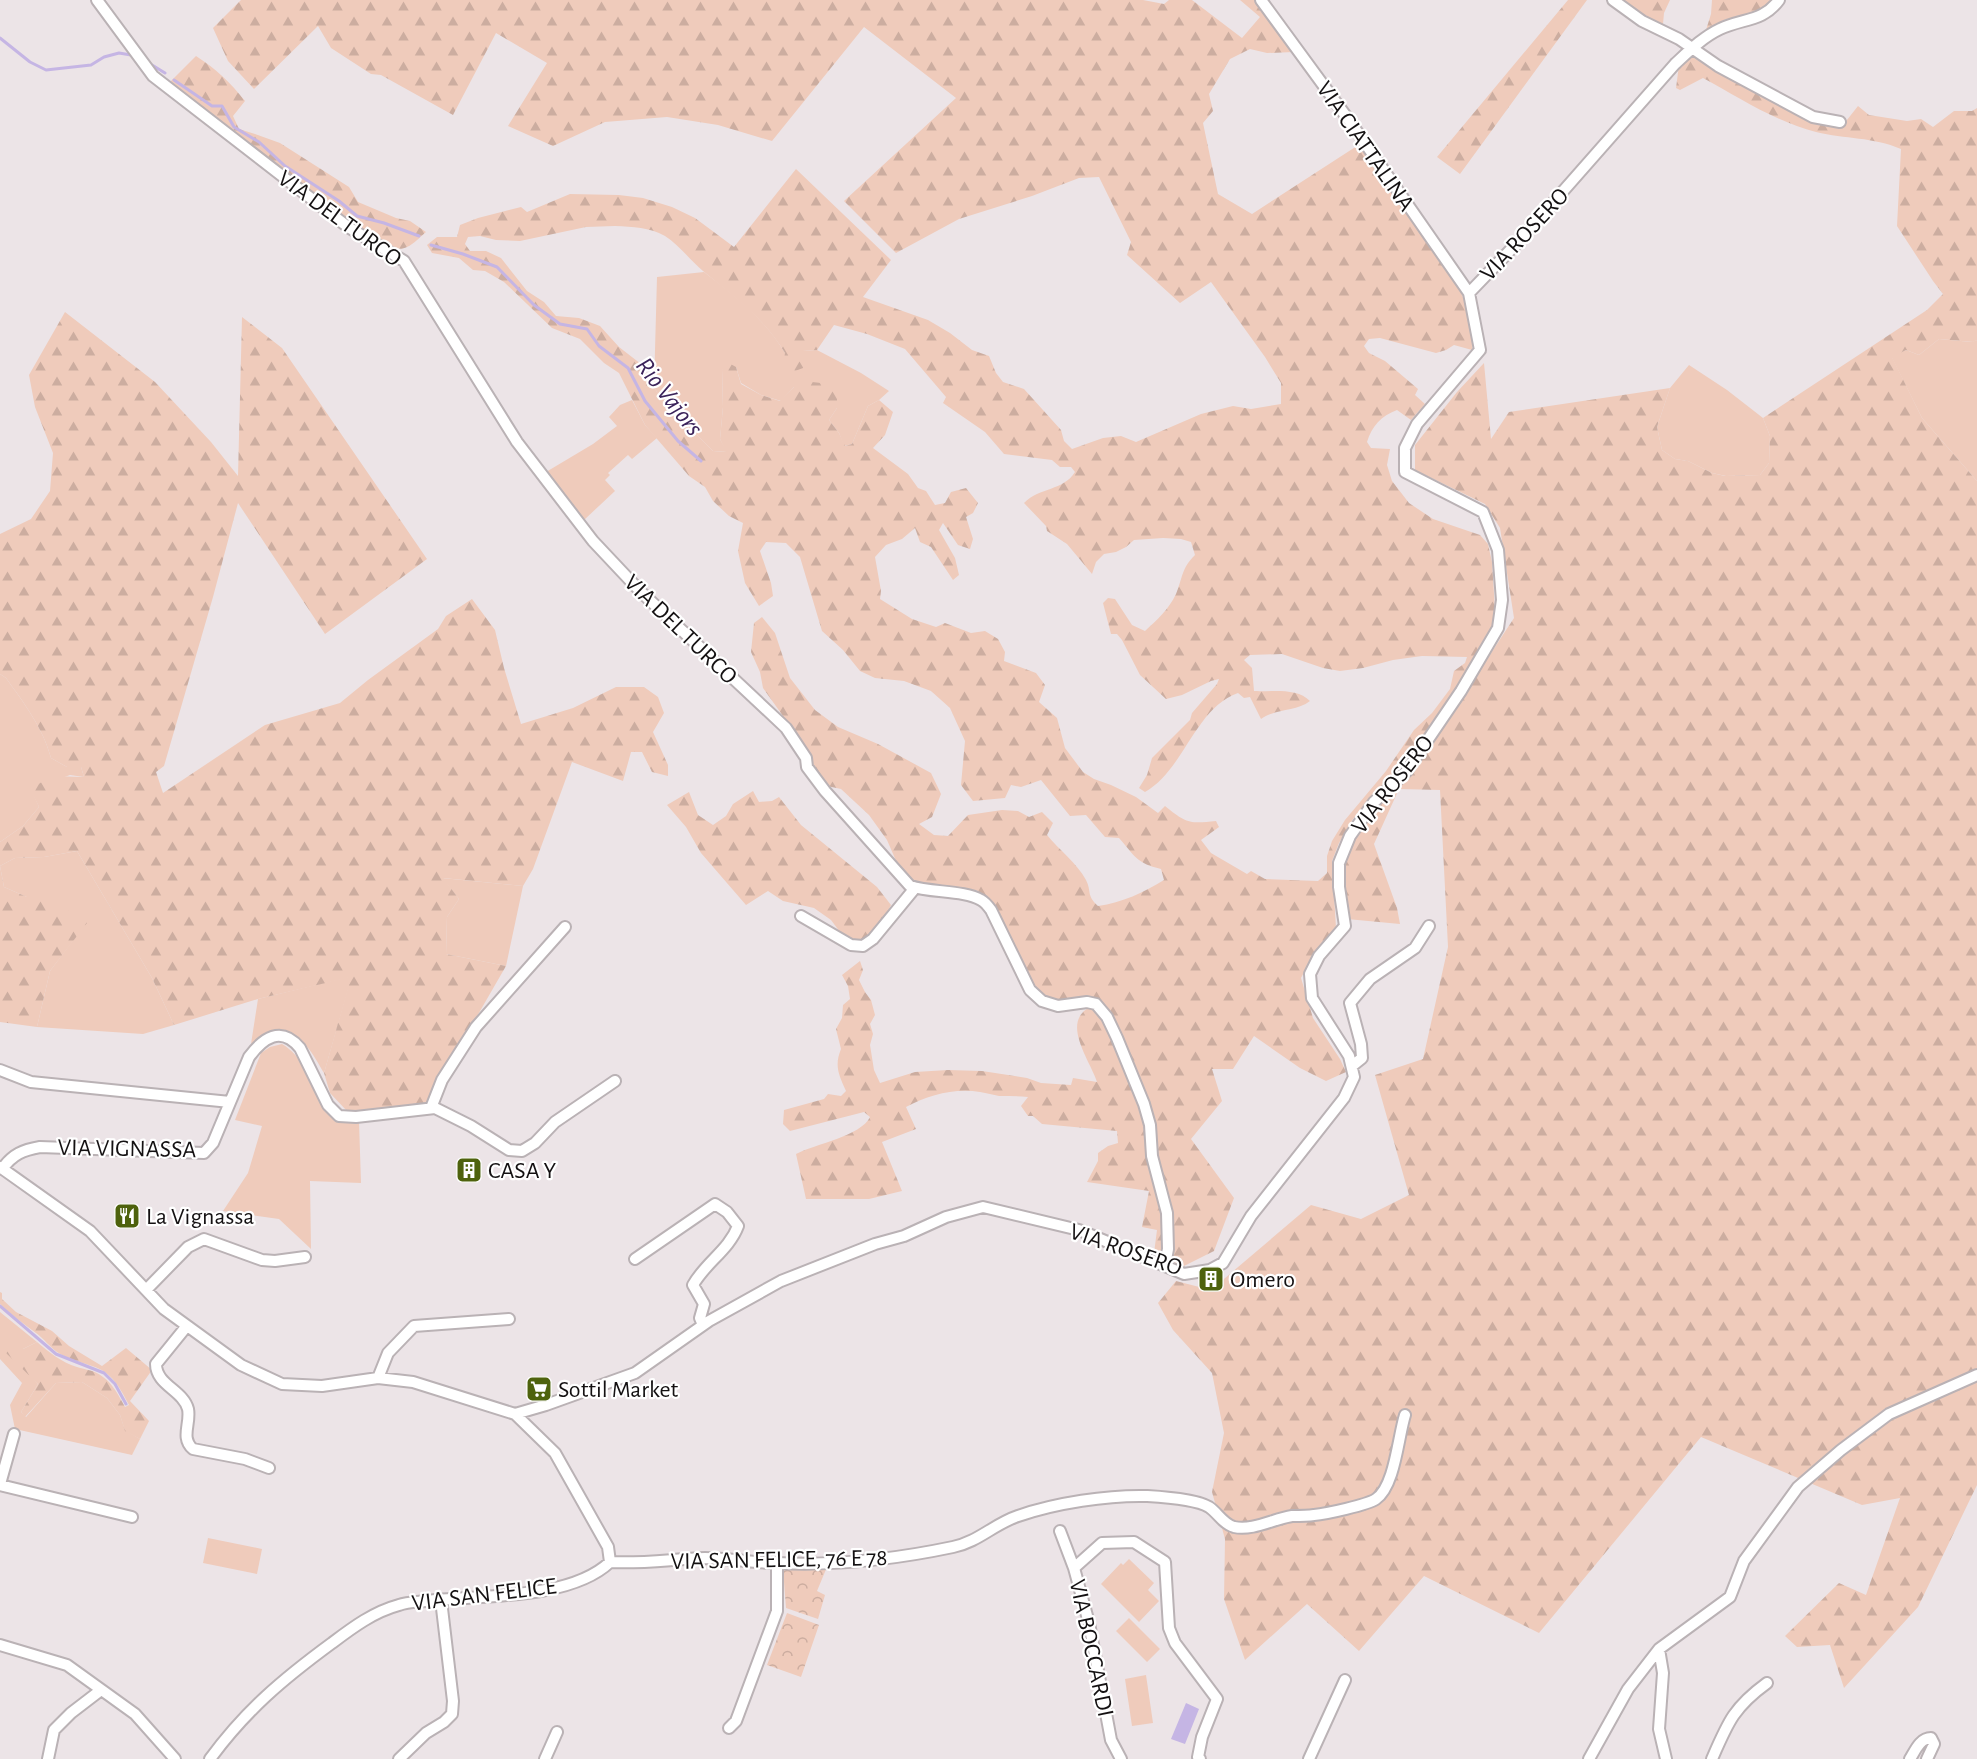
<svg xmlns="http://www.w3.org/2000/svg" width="1977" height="1759" viewBox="0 0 1977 1759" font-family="'Alegreya Sans',sans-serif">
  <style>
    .grass { fill: #efcbbb }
    .forest { fill: url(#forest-firs); fill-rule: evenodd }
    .park { fill: url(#park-crowns) }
    .water { fill: #c5b5e4 }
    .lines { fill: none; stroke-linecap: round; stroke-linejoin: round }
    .stream { stroke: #c5b5e4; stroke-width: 3 }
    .minor-casing { stroke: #bab2b5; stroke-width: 14 }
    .minor { stroke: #fff; stroke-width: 10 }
    .labels { text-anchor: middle; stroke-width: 4.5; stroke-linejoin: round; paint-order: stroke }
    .street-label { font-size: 24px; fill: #141112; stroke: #fff }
    .poi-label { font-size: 24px; fill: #141112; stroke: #fff; text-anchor: start }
    .water-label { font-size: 26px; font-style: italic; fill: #3b235a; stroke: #fff }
  </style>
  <defs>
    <pattern id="forest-firs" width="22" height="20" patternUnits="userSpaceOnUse" patternTransform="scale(1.5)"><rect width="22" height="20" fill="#efcbbb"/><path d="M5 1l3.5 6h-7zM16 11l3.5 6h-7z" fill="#ccada0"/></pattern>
    <pattern id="park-crowns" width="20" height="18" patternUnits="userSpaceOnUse" patternTransform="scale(1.5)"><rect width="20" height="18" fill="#efcbbb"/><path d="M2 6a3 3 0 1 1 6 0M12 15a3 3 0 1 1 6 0" fill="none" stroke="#ccada0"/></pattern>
  </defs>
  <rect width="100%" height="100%" fill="#ece4e7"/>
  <path class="grass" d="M704,272C734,295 766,320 785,353L802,358L803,351L817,350L861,373L889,391L879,400L868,406L852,444L844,446L839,433L829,420L837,408L794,387L781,401L761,395L741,383L736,367L722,370L723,407L720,439L727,452L713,451L693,431L676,410L666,408L654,387L657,277Z
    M1939,339L1972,342L1977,340V481L1922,418L1891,356L1906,350L1919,355Z
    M1689,365L1727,390L1763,418L1770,436L1769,463L1760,475L1726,476L1712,473L1688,461L1675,459L1662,450L1657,427L1670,388Z
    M632,400L645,425L657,438L632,459L628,455L608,473L610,475L605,480L615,491L584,520L546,472L593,444L617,426L609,417L620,405Z
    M0,674L6,678C24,703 43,728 51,758L67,767H81L84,777L70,775L31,789L39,807L23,826L0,842Z
    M77,851L152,978L174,1025L143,1034L37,1027L50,971L86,923L4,887L0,866L15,858L44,857Z
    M442,878L523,886L506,966L446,954L447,917L459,899Z
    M352,976L324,1073C312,1052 296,1022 267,1033C261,1035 256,1041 251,1044L258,999Z
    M282,1044C292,1050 299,1058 304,1068C313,1083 319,1111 336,1119C343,1122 352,1121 359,1121L361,1183L310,1181L311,1249L279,1219L223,1211L248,1173L262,1126L235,1120L261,1053L270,1047Z
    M0,1312L37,1342L23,1349L27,1371L38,1384L21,1412L26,1417L56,1383L82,1382L107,1398L120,1415L125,1430L140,1439L132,1455L15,1429L10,1405L22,1383L0,1359Z
    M208,1538L262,1549L257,1574L203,1563Z
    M1129,1559L1154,1583L1148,1590L1159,1601L1139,1622L1101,1584L1121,1563L1123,1565Z
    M1129,1618L1160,1649L1147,1662L1116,1631Z
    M1146,1675L1153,1723L1132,1726L1125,1679Z"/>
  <path class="forest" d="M241,0H1143L1164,4L1169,0H1192L1242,38L1260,17L1240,0H1256L1294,52L1267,53L1250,49L1230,59L1209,94L1213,111L1203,123L1218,194L1252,214L1360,144L1460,290C1467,307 1476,331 1472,350L1454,345L1446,350L1436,353L1380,338L1369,339L1364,346L1369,353L1385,361L1418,389L1415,395L1425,404L1411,420L1397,410C1381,416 1372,426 1367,442L1371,448L1390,449L1387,465L1392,481L1409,503L1433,519L1480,535L1488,544L1492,562L1495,610L1492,627L1478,654L1403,769L1370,800L1353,819L1339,843L1332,861L1336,928L1326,945L1314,953L1301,978L1313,1018L1340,1059L1346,1072L1326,1081L1300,1068L1254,1036L1233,1069H1212L1222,1101L1191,1139L1234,1198L1214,1251L1182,1267L1154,1253L1157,1230L1142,1227L1149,1191L1087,1182L1098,1161V1153L1108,1146L1118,1143L1117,1131L1042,1124L1033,1116H1028L1021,1106L1028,1097C1018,1096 1009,1096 999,1096C993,1095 987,1093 980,1092C954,1088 929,1095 906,1107L916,1129L882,1142L902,1191L869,1199H806L796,1154C815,1144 861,1136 870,1117L864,1112L790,1131L783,1124L784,1110L824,1099L828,1094L841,1096L846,1091C839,1075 834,1066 841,1049L836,1029L842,1018L843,1005L850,999L848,986L842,975L860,961L863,970L859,980L865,992L871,1000L875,1015L870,1024L873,1034L870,1045L874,1070L880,1083L915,1072L948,1070L982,1071L1027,1078L1041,1083L1071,1085L1073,1078L1097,1082C1090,1060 1059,1021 1092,1006L1105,1020L1137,1097L1156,1160L1158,1146L1155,1129L1122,1036L1109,1012L1096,998L1054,1001L1038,992L989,900L976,890H950L912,882L900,870L887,840L869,815L841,789L827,786L810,766L813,758L763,688L760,672L751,652L754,623L762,617L775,633L790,678L815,710L838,727L878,744L931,773L941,794L932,817L919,824L934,835L948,836L968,815L1002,810L1018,811L1029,817L1042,812L1053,823L1047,835C1059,850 1077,863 1086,880C1092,892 1086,895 1098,906C1122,903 1144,892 1164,880L1161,869C1136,863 1135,856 1119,838L1105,837L1086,815L1070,816L1041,780L1021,787L1011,785L1005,798L973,801L961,785L965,741L950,708L931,691L904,681L875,678L860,671L843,650L822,631L800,557L786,543L766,542L760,551L771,583L773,596L759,606L745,583L738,551L743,523L729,516L713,501L705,487L689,476L645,425L619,373L604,363L580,339L552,328L504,282L485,271L473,270L459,258L432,253L427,245L437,237H457L460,225L478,218L521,207L527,212L570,194L619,195L643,198L672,207L695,218L734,247L796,169L891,260L863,297L928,320L950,333L972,350L989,356L996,373L1003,382L1024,389L1061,430L1064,441L1072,449L1103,438L1121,436L1136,442L1201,414L1233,406L1251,409L1281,404V383L1265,357L1211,282L1180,303L1127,255L1131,242L1099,177L1079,178L1032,196L959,219L896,253L844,201L956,98L864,27L772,141L718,125L667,117L605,122L553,146L508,126L547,63L496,33L453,115L381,75L371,74L331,48L318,26L254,89L228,61L213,28ZM615,226C633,227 649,227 665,236C679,245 690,260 703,271C733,296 765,319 785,353L783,366L795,371L803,368V351L817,350L834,325L867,334L905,349L946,397L943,403L985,432L1004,454L1052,460L1060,467H1071L1075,472C1063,491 1040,487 1024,503L1046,526L1047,531L1067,544L1092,574L1096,562L1104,554L1116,552L1126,547L1134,540L1163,538L1181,539L1191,542L1195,555C1181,569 1183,577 1176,594C1169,609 1157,620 1145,631L1132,625L1115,599L1108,598L1103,603L1111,634H1117L1122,640L1140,675L1166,699L1182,695L1211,681L1219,679L1217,684L1192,713L1190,720L1152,758L1147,775L1139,788L1145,792C1184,770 1195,708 1238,693L1244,698L1250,697L1261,719C1276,708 1296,712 1310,701C1297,687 1271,692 1254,691L1252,668L1244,660L1250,655L1282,654L1323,668L1340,671L1363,668L1393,660L1422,656L1467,657L1465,663L1454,671L1450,689L1432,713L1414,730L1386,771L1345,820L1332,841L1327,856V873L1318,881L1265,879L1251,871L1247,874L1211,853L1201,840L1219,827L1216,821C1189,824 1186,823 1165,806L1158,813L1136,797L1111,785L1094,779L1083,772L1065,748L1057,718L1039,702L1045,685L1036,673L1004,661L1005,652L998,639L985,631L971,633L945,623L936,627L912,619L880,599L881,591L875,557L886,545L902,539L915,528L920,542L931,547L953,580L959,575L955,558L939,530L943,523L958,545L970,549L973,539L966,517L973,513L978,503L966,488L951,492L945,503L935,505L926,491L918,488L908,474L873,448L885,435L893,412L879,400L868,406L852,444L845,446L839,433L829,420L837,408V389L821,383L803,381L794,387L780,401L761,395L741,384L736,367L727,362L722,370L723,407L720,439L726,452L713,451L693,431L676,409L666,408L641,364L619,347L600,326L579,318L556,316L544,302L527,291L501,258L486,251H470L465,244L468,237L480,236L496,240L520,241L586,227Z
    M1568,0H1587L1460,174L1437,157Z
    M1619,0H1670L1664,13L1663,24L1646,20Z
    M1712,0H1772L1764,9L1744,18L1726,19L1706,30L1711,14Z
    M1692,54L1728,75L1843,125L1858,106L1869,115L1907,121L1921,119L1933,127L1954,111H1972L1977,108V340L1973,342L1939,339L1919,355L1906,350L1892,357L1922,418L1977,481V1485L1918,1607L1844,1688L1830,1645L1797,1647L1785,1636L1839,1583L1866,1595L1900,1498L1862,1505L1701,1437L1539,1633L1424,1576L1359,1651L1307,1604L1245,1660L1224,1599L1225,1539L1212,1492L1224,1433L1212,1373L1173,1330L1158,1303L1176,1281L1211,1290L1311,1205L1361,1219L1409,1195L1375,1075L1423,1059L1448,947L1440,790L1399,789L1374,844L1397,908L1400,924L1347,919C1344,901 1340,882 1343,864C1349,826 1382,802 1407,777C1414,771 1419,762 1424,755L1514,618L1500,528L1485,504L1415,470V445L1457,392L1484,363L1491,439L1509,412L1670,388L1657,427L1662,450L1675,459L1688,461L1712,473L1725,476L1760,475L1769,463L1770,436L1763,418L1927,310L1943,294L1933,281L1897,226L1901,149C1873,137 1845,139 1816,132C1776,122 1738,97 1703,78L1680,90L1676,88L1679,65Z
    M196,56C215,68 231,83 245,101L233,116L239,129L255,134L280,143L349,187L358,202L396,218L410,221L426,232C420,237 414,244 407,247C394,254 374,238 362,231L169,83Z
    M65,312L155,382L211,442L238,476L242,317L282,348L427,559L325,634L238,503L213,597L164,766L156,772L163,793L265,725L340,703L368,680L438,629L446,616L472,599L495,630L504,668L521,724L573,708L616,687H644L658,697L664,713L653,732L668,765V776L652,772L642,752H631L623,781L572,762L533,869L523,886L443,878L459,899L447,917L446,954L506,966L476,1018L436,1080L428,1105L359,1111L346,1110L330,1093L324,1073L351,977L258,999L174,1025L152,978L77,851L44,857L15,858L0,866L4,887L27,897L38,891L87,923L50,971L37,1027L0,1022V842L23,826L39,807L30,789L52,776L84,777L81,767H67L51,758C43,728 24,703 6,678L0,674V534L31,519L50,491L53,453L35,407L29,375Z
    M753,791L759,802L772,801L779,797L801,825L877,887L891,905C882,922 877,937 856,942L840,932L831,920L814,908L783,901L768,891L746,905L701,853L686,827L667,805L689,792L698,815L713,825L726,816L733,804Z
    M0,1292L2,1293V1299L16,1312L52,1331L69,1346L102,1366L126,1348L152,1370L130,1401L149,1421L140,1439L125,1431L120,1415L107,1398L82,1382L56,1383L25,1417L21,1412L38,1384L4,1351L8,1342L23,1349L37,1342C49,1352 61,1362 77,1367C86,1370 95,1370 103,1377C113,1384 119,1396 125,1407L129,1405C120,1388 112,1372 92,1366C80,1362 68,1359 57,1352C50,1347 44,1339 36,1333C24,1324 11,1315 0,1304Z"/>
  <path class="park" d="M827,1567L817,1591L825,1595L818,1619L786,1608L783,1569Z
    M787,1613L819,1625L801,1677L767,1665Z"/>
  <path class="water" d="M1186,1703L1199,1709L1185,1744L1171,1739Z"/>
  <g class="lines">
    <path class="stream" d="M0,38L30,62L46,70L91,65L104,57L119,53L131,55
      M152,65L165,73
      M174,80L212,106H222L234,127L259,142L285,166L339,201L357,216L384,223L419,236
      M431,245L463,254L497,267L534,305L560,324L587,329L599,346L628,368L645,401L678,441L701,461
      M0,1306L56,1354L104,1373L115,1384L126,1404"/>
    <g class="minor-casing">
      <path id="minor" d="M97,0L153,76L348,227L404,261L517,442L593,541L641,592L786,728L806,758L807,767L825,791L910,886C931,893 964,890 981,900C985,902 988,906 991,910L1030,990L1042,1001L1058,1006L1087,1002L1096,1004L1107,1017L1117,1038L1144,1104L1150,1125L1152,1156L1167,1213L1168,1249L1165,1265
        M1613,0L1642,21L1679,39L1718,66L1813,117L1840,122
        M1469,293L1521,239L1675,64C1689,51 1703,37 1720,29C1743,18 1763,22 1779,0
        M801,916L851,945L863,946L873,939L915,888
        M1352,1066L1362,1058L1361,1044L1350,1003L1370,979L1415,948L1429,926
        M0,1070L31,1082L230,1102
        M431,1108L442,1080L476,1027L565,927
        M0,1167L90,1231L164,1309L241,1365L282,1384L322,1386L378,1378L413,1382L515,1414L555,1453L608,1547L610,1562C570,1600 480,1595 426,1601C417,1602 407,1602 399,1605C373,1612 352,1628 332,1643C283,1679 246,1710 210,1759
        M2,1169C13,1154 23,1150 40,1147L204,1153L213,1143L249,1057C263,1038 281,1025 300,1048L328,1105L339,1116L356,1117L435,1108L471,1126L509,1150L522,1151L535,1143L555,1122L615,1081
        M635,1259L715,1204L727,1212L738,1226C729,1250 705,1263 693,1285L704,1304L700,1318L703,1325
        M146,1290L188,1247L204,1239L262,1260L275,1261L305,1257
        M186,1327L156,1364C156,1385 183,1390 188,1409C191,1423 180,1438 193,1449L245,1459L269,1468
        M378,1378L388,1353L414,1326L509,1319
        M515,1414L546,1405L635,1373L709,1321L781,1281L875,1244L904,1236L946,1217L983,1207L1079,1230L1184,1274L1210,1270L1223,1263L1251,1216L1344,1098L1354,1077L1349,1056L1312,998L1310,974L1319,956L1345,926L1339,887V863L1350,836L1374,802L1406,772L1461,691L1498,628L1502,600L1498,550L1483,512L1405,472V448L1417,424L1480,350L1469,293L1351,123L1261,0
        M0,1484L14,1434
        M0,1485L132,1517
        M1060,1531L1074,1568
        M610,1562C642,1564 673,1559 705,1558C729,1558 753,1563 777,1563C836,1566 896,1559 953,1547C978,1542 994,1524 1018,1516C1055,1503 1108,1495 1147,1496C1163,1497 1196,1499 1209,1507C1218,1513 1223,1524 1234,1527C1253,1531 1273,1519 1292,1516C1299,1516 1307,1516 1314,1515C1326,1514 1367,1505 1376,1499C1395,1486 1398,1437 1405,1415
        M0,1645L67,1665L135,1714L175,1759
        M1659,1649L1663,1673L1659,1729L1666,1759
        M729,1728L736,1721L777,1611V1563
        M48,1759L54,1730L71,1713L101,1690
        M399,1759L426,1733L444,1722L452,1714L453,1701L441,1600
        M545,1759L557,1732
        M1121,1759L1111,1740L1089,1623L1074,1568L1102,1543L1134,1542L1165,1562L1169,1628L1175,1643L1217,1699L1202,1737L1198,1757L1200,1759
        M1309,1759L1345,1680
        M1589,1759L1628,1689L1659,1649L1730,1597L1744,1561L1798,1487L1841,1450L1889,1414L1977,1375
        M1712,1759C1728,1722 1734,1707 1767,1683
        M1910,1759C1915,1751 1920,1738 1931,1738L1934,1744L1927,1759"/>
    </g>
    <use href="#minor" class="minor"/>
  </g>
  <defs>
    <g id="building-square" transform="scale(1.35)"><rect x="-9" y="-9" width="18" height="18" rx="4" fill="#4e620d" stroke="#fff"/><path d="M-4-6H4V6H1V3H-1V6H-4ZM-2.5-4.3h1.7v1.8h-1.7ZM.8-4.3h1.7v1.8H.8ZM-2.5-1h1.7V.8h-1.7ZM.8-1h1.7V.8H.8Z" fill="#fff"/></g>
    <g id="restaurant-square" transform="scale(1.35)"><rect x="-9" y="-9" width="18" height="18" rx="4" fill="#4e620d" stroke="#fff"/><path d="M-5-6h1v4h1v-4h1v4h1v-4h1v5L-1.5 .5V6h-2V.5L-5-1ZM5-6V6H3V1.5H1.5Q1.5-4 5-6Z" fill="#fff"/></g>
    <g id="supermarket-square" transform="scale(1.35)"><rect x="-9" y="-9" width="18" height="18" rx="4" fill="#4e620d" stroke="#fff"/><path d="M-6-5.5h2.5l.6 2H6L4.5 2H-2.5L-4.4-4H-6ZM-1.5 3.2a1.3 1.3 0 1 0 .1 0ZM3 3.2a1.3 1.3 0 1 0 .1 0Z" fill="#fff"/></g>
  </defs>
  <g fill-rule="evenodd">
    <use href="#building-square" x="469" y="1170"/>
    <use href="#restaurant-square" x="127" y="1216"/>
    <use href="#building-square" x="1211" y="1279"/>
    <use href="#supermarket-square" x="539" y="1389"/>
  </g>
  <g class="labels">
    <g class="street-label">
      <text transform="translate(1366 146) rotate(55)" y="8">VIA CIATTALINA</text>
      <text transform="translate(340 218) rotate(36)" y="8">VIA DEL TURCO</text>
      <text transform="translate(1524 234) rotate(-47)" y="8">VIA ROSERO</text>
      <text transform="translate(681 629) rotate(44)" y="8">VIA DEL TURCO</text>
      <text transform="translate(1392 784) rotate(-52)" y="8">VIA ROSERO</text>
      <text transform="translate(127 1148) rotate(1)" y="8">VIA VIGNASSA</text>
      <text transform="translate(1126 1249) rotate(19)" y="8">VIA ROSERO</text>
      <text transform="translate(779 1559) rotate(-1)" y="8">VIA SAN FELICE, 76 E 78</text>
      <text transform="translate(484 1594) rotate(-7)" y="8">VIA SAN FELICE</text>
      <text transform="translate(1092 1648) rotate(78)" y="8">VIA BOCCARDI</text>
    </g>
    <g class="poi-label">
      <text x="488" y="1178">CASA Y</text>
      <text x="146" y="1224">La Vignassa</text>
      <text x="1230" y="1287">Omero</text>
      <text x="558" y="1397">Sottil Market</text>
    </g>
    <g class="water-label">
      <text transform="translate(670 396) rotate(52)" y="9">Rio Vajors</text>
    </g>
  </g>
</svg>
